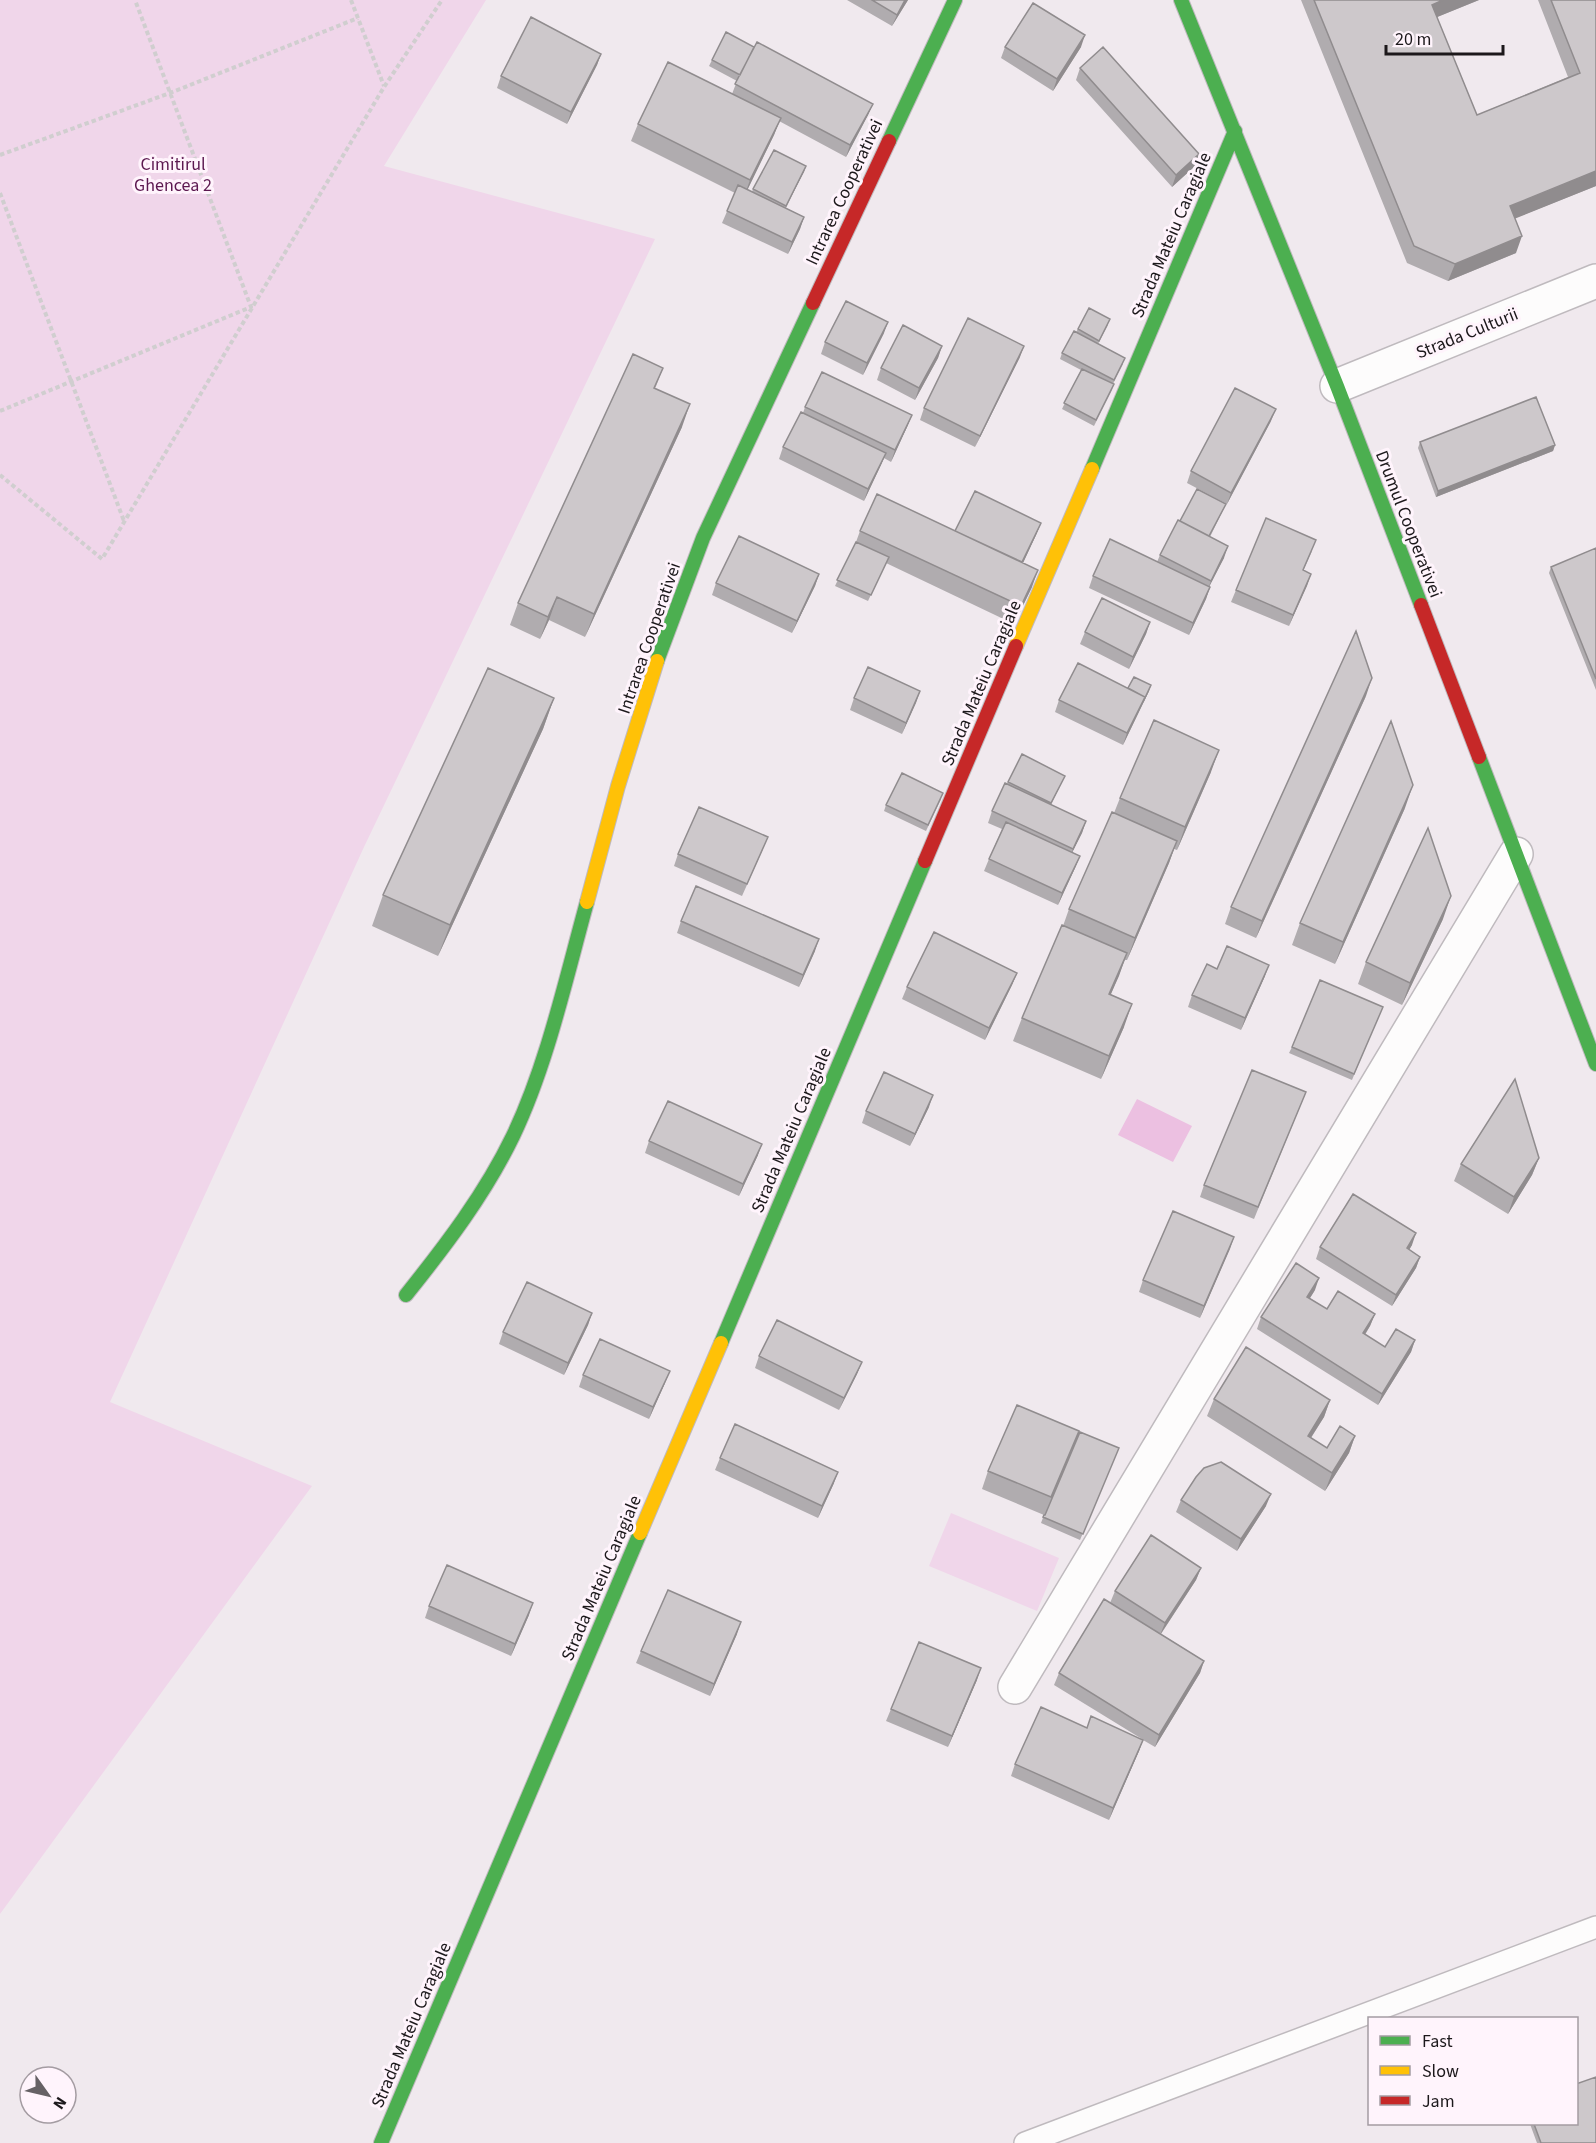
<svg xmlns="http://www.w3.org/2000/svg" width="1596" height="2143" viewBox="0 0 1596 2143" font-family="'Source Sans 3',sans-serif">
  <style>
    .green { fill: #f0d6ea }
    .water { fill: #ecc0e1 }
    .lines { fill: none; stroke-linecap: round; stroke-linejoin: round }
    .lane-casing { stroke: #bfbabe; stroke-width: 24 }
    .street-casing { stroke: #bfbabe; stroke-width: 36 }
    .fast-casing { stroke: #bfbabe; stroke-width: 16 }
    .slow-casing { stroke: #bfbabe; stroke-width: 16 }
    .jam-casing { stroke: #bfbabe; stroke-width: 16 }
    .path { stroke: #d0cecf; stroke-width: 4; stroke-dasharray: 4.5 3; stroke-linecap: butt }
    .lane { stroke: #fdfcfc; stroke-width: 21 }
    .street { stroke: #fdfcfc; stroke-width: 33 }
    .fast { stroke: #4caf50; stroke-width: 14 }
    .slow { stroke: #ffc107; stroke-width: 14 }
    .jam { stroke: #c62828; stroke-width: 14 }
    .wall { fill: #b0acaf }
    .shaded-wall { fill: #908c8e }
    .building { fill: #cdc8cb; stroke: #908c8e; stroke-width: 1.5 }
    .labels { text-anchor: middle; stroke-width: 6; stroke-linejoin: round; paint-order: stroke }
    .park-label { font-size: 18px; fill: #5c1850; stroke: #fff4fc }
    .street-label { font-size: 18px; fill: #1c181b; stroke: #fff4fc }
  </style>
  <rect width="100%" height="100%" fill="#f0e9ee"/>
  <path class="green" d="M0,0H486L384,166L655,239L364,847L110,1402L312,1486L0,1914Z
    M951,1513L1059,1558L1037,1611L929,1566Z"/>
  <path class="water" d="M1137,1099L1192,1126L1173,1162L1118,1135Z"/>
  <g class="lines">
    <g class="lane-casing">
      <path id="lane" d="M1025,2143L1596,1927"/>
    </g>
    <g class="street-casing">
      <path id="street" d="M1337,386L1596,281
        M1015,1687L1516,854"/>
    </g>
    <g class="fast-casing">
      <path id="fast" d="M1181,0L1337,386L1421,605
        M889,141L955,0
        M1092,469L1235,131
        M657,661L703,538L813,303
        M1479,757L1596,1064
        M406,1295C446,1245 485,1194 513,1136C547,1065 566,978 587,902
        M721,1343L925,861
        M381,2143L640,1533"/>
    </g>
    <g class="slow-casing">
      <path id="slow" d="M1016,646L1092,469
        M587,902L618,786L657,661
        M640,1533L721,1343"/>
    </g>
    <g class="jam-casing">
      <path id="jam" d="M813,303L889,141
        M1421,605L1479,757
        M925,861L1016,646"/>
    </g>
    <path class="path" d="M351,0L384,86
      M0,155L170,93L358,18
      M0,193L124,521
      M0,411L251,307L135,0
      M0,475L102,559L384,87L442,0"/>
    <use href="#lane" class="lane"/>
    <use href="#street" class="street"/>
    <use href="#fast" class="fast"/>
    <use href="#slow" class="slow"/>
    <use href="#jam" class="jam"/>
  </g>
  <path class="wall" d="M847,0H908L892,26Z
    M1301,0H1479L1437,17L1477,115L1568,77L1538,0H1596V186L1515,218L1516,253L1448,281L1407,263Z
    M754,47L873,104L868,115L846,157L779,121L774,135L747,190L752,192L753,189L806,166L786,208L804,217L800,229L788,254L722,223L735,193L631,141L638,124L732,94L737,81L709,66L712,60Z
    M1005,47H1081L1053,91L1001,58Z
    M601,54L597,65L567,124L497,88L501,76Z
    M1080,68L1195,166L1172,187L1076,80Z
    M1108,325L1098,344L1123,364L1113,384L1112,390L1094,426L1062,409L1081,370L1060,359L1062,353L1078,329Z
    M884,333L863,375L821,354L825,342Z
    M942,346L938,358L915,400L877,380L881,368Z
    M1020,357L975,447L920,420L924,408Z
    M663,368L655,389L682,427L585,637L549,620L540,639L510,625L518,603Z
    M805,407L912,415L907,427L891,462L884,458L864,501L779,459L783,447L803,413Z
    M1271,421L1227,504L1187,483L1191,471Z
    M1420,442L1555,445L1553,451L1436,497L1418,448Z
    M1226,504L1210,537L1224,558L1209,586L1210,587L1206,599L1189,635L1089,588L1093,576L1157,562L1160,555L1180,521Z
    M1041,523L1036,535L1023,563L1032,587L1014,624L886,563L868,601L835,586L856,542L860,531H955Z
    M1596,548V690L1549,573L1551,567Z
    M1312,551L1303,571L1311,574L1289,626L1231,602L1236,590Z
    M819,574L815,586L792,633L712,595L716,583Z
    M1150,622L1146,634L1129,669L1080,644L1085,632Z
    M1128,688L1149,691L1123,745L1055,712L1059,700Z
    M920,691L902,734L850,710L854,698Z
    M1366,696L1256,938L1225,924L1231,907Z
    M554,698L543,729L438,956L372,926L383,895Z
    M1022,754L1065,776L1051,805L1086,821L1082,833L1072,852L1080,856L1075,868L1058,905L984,871L989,859L1002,829L988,823L992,811L1007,784Z
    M1211,772L1177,850L1174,849L1169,863L1127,960H1125L1111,994L1124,1027L1101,1079L1013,1041L1022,1018L1063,926L1069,909L1114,813L1120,798Z
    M941,799L926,831L884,811L886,805Z
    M1405,808L1335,964L1292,945L1300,923Z
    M763,849L742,896L674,866L678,854Z
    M1443,919L1402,1005L1358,984L1366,962Z
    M681,921L815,951L799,987L677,933Z
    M1217,969L1265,976L1241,1030L1188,1007L1192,995Z
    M1017,973L1012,985L985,1040L902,999L907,987Z
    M1380,1013L1352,1080L1289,1053L1292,1047Z
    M1306,1092L1254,1219L1200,1197L1204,1185Z
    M929,1107L910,1146L862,1123L866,1111Z
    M649,1141L758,1155L739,1196L645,1153Z
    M1539,1158L1532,1175L1508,1214L1454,1181L1461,1164Z
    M1234,1237L1200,1318L1139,1292L1143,1280Z
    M1412,1245L1409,1250L1420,1257L1416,1268L1392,1306L1316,1259L1320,1247Z
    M1315,1290L1310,1298L1327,1309L1375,1314L1370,1326L1365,1335L1385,1347L1415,1340L1411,1352L1378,1405L1257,1329L1261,1317Z
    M592,1313L588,1325L564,1375L499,1344L503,1332Z
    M759,1356L862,1362L857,1374L839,1410L755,1368Z
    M583,1375L665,1383L649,1419L579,1387Z
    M1214,1399L1330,1400L1324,1417L1311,1438L1327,1448L1355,1436L1349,1453L1325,1491L1207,1416Z
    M1073,1447L1119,1448L1080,1540L1041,1523L1044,1515L982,1489L988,1471Z
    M720,1458L834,1483L818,1518L715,1470Z
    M1181,1500L1266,1506L1237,1551L1176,1512Z
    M1201,1568L1196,1580L1161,1634L1204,1661L1200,1673L1155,1747L1143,1740L1139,1751L1109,1820L1011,1776L1015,1764L1087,1728L1142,1739L1054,1685L1059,1673L1110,1603L1115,1591Z
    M429,1606L529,1615L511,1656L425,1618Z
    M737,1634L710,1696L636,1663L641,1651Z
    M977,1680L948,1747L886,1721L891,1709Z
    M1530,2124H1576L1596,2143H1537Z"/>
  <path class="shaded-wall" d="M905,0H908L892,26L897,15Z
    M1443,0H1479L1425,22L1432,5Z
    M1085,35L1081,47L1053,91L1057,79Z
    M601,54L597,65L567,124L571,112Z
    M873,104L868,115L846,157L850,145Z
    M781,118L774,135L744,197L750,180Z
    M1199,154L1195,166L1172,187L1176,175Z
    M806,166L804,172L783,212Z
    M1596,171V186L1504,223L1510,206Z
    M804,217L800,229L788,254L792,242Z
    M1522,236L1516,253L1448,281L1455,264Z
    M888,322L884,333L863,375L867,363Z
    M942,346L938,358L915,400L919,388Z
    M1024,346L1020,357L975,447L980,436Z
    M690,404L682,427L585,637L594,614Z
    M1276,409L1271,421L1227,504L1231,493Z
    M912,415L907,427L891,462L895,450Z
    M1555,445L1553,451L1436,497L1438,491Z
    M886,453L881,465L864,501L868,489Z
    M1041,523L1036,535L1017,576L1021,564Z
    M1228,546L1224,558L1206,593L1211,581Z
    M1038,570L1032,587L1014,624L1021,606Z
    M819,574L815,586L792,633L797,621Z
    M1311,574L1307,586L1289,626L1293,615Z
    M1210,587L1206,599L1189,635L1193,623Z
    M557,597L549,620L540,639L548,617Z
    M1150,622L1146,634L1129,669L1133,657Z
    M1372,678L1366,696L1256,938L1262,921Z
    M1151,685L1149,691L1123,745L1127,733Z
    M920,691L916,703L902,734L906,723Z
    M554,698L543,729L438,956L450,925Z
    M1219,750L1211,772L1177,850L1185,827Z
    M1413,785L1405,808L1335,964L1343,942Z
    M1086,821L1082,833L1068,861L1073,849Z
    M1177,841L1169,863L1127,960L1135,938Z
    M1080,856L1075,868L1058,905L1062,893Z
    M1451,896L1443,919L1402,1005L1410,983Z
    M819,939L815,951L799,987L803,975Z
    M1127,953L1119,976L1101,1016L1109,994Z
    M1269,965L1265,976L1241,1030L1245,1018Z
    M1017,973L1012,985L985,1040L989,1028Z
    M1132,1004L1124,1027L1101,1079L1109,1056Z
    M933,1095L929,1107L910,1146L915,1134Z
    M762,1144L758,1155L739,1196L743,1184Z
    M1539,1158L1532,1175L1508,1214L1514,1197Z
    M1416,1233L1412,1245L1403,1260L1407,1248Z
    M1234,1237L1230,1249L1200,1318L1204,1306Z
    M1420,1257L1416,1268L1392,1306L1396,1295Z
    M1319,1278L1315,1290L1303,1309L1307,1297Z
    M592,1313L588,1325L564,1375L568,1363Z
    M1375,1314L1370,1326L1358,1345L1363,1333Z
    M1415,1340L1411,1352L1378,1405L1382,1394Z
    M862,1362L857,1374L839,1410L844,1398Z
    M670,1371L665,1383L649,1419L653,1407Z
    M1330,1400L1324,1417L1301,1453L1308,1436Z
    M1355,1436L1349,1453L1325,1491L1332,1473Z
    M838,1472L834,1483L818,1518L822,1506Z
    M1271,1494L1266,1506L1237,1551L1241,1539Z
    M1201,1568L1196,1580L1160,1635L1165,1623Z
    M533,1603L529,1615L511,1656L515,1644Z
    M741,1622L737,1634L710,1696L714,1684Z
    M1204,1661L1200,1673L1155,1747L1159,1735Z
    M981,1668L977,1680L948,1747L952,1736Z
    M1143,1740L1139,1751L1109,1820L1113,1808Z"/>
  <path class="building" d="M872,0H905L897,15Z
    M1314,0H1443L1432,5L1477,115L1580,73L1551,0H1596V171L1510,206L1522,236L1455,264L1414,246Z
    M1033,3L1085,35L1057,79L1005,47Z
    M531,17L601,54L571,112L501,76Z
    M726,32L754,47L740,75L712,60Z
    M757,42L873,104L850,145L735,84Z
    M1103,47L1199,154L1176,175L1080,68Z
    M668,62L781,118L750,180L638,124Z
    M774,150L806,166L786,206L753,189Z
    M738,185L804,217L792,242L727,211Z
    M846,301L888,322L867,363L825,342Z
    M1089,308L1110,319L1099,341L1078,329Z
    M968,318L1024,346L980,436L924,408Z
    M903,325L942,346L919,388L881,368Z
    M1074,331L1125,358L1114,380L1062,353Z
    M633,354L663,368L654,388L690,404L594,614L557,597L548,617L518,603Z
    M1082,369L1114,384L1096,420L1064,403Z
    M822,372L912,415L895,450L805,407Z
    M1235,388L1276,409L1231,493L1191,471Z
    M1536,397L1555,445L1438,491L1420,442Z
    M801,412L886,453L868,489L783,447Z
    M1197,489L1226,504L1209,536L1180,521Z
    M975,491L1041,523L1022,562L955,531Z
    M877,494L1038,570L1021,606L860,531Z
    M1266,518L1316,540L1303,570L1311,574L1293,615L1236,590Z
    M1178,520L1228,546L1211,581L1160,555Z
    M739,536L819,574L797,621L716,583Z
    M1110,539L1210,587L1193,623L1093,576Z
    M856,542L889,557L871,595L837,580Z
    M1596,548V679L1551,567Z
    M1102,598L1150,622L1133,657L1085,632Z
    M1356,631L1372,678L1262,921L1231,907Z
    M1078,663L1145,697L1127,733L1059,700Z
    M868,667L920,691L906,723L854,698Z
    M488,668L554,698L450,925L383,895Z
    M1134,677L1151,685L1143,702L1145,697L1128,688Z
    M1154,720L1219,750L1185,827L1120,798Z
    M1391,721L1413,785L1343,942L1300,923Z
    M1022,754L1065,776L1051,803L1008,782Z
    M902,773L943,793L928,825L886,805Z
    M1005,783L1086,821L1073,849L992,811Z
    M699,807L768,837L747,884L678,854Z
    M1112,812L1177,841L1135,938L1069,909Z
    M1006,822L1080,856L1062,893L989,859Z
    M1428,828L1451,896L1410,983L1366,962Z
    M696,886L819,939L803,975L681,921Z
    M1062,925L1127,953L1109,994L1132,1004L1109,1056L1022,1018Z
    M934,932L1017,973L989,1028L907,987Z
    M1227,946L1269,965L1245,1018L1192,995L1207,964L1217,969Z
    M1320,980L1383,1007L1354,1074L1292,1047Z
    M1252,1070L1306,1092L1258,1207L1204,1185Z
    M884,1072L933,1095L915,1134L866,1111Z
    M1515,1079L1539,1158L1514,1197L1461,1164Z
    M668,1101L762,1144L743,1184L649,1141Z
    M1353,1194L1416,1233L1407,1248L1420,1257L1396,1295L1320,1247Z
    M1173,1211L1234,1237L1204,1306L1143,1280Z
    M1296,1263L1319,1278L1307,1297L1327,1309L1338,1291L1375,1314L1363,1333L1385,1347L1396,1329L1415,1340L1382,1394L1261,1317Z
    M527,1282L592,1313L568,1363L503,1332Z
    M777,1320L862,1362L844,1398L759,1356Z
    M600,1339L670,1371L653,1407L583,1375Z
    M1246,1347L1330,1400L1308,1436L1327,1448L1340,1426L1355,1436L1332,1473L1214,1399Z
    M1017,1405L1079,1431L1051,1497L988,1471Z
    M735,1424L838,1472L822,1506L720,1458Z
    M1080,1432L1119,1448L1083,1534L1043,1517L1044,1515H1045Z
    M1221,1462L1271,1494L1241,1539L1181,1500L1196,1477L1204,1468Z
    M1151,1535L1201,1568L1165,1623L1115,1591Z
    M447,1565L533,1603L515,1644L429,1606Z
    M668,1590L741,1622L714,1684L641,1651Z
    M1104,1599L1204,1661L1159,1735L1059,1673Z
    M919,1642L981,1668L952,1736L891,1709Z
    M1041,1707L1087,1728L1091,1716L1143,1740L1113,1808L1015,1764Z
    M1596,2077V2143H1541L1534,2124H1576V2084Z"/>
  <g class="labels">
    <g class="park-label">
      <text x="173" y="170">Cimitirul<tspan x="173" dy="21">Ghencea 2</tspan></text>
    </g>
    <g class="street-label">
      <text transform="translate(844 192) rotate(-65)" y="6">Intrarea Cooperativei</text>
      <text transform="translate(1171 235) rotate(-67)" y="6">Strada Mateiu Caragiale</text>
      <text transform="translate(1467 333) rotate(-22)" y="6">Strada Culturii</text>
      <text transform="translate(1409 524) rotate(69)" y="6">Drumul Cooperativei</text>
      <text transform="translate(649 638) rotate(-71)" y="6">Intrarea Cooperativei</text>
      <text transform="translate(981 683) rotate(-67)" y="6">Strada Mateiu Caragiale</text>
      <text transform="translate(791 1130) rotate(-67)" y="6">Strada Mateiu Caragiale</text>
      <text transform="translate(601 1578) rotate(-67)" y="6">Strada Mateiu Caragiale</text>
      <text transform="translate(411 2025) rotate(-67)" y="6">Strada Mateiu Caragiale</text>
    </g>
  </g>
  <rect x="1368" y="2017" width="210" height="108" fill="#fff4fc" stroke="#a49ca2" stroke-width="1.5"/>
  <rect x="1380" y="2036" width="30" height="9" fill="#4caf50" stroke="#a49ca2" stroke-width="1.5"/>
  <text x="1422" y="2047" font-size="18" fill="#1c181b">Fast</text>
  <rect x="1380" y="2066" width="30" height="9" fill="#ffc107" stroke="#a49ca2" stroke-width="1.5"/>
  <text x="1422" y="2077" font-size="18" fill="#1c181b">Slow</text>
  <rect x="1380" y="2096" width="30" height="9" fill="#c62828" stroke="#a49ca2" stroke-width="1.5"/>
  <text x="1422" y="2107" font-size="18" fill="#1c181b">Jam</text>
  <g transform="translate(48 2095) rotate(124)"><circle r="28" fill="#fff4fc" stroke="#a49ca2" stroke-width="1.5"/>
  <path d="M0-4.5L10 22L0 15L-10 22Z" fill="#666165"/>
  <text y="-9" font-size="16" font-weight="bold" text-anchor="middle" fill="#1c181b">N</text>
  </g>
  <path d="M1386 45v9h117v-9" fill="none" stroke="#1c181b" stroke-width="3"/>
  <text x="1395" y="45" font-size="18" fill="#1c181b" stroke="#fff4fc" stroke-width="4.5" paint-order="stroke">20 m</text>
</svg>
